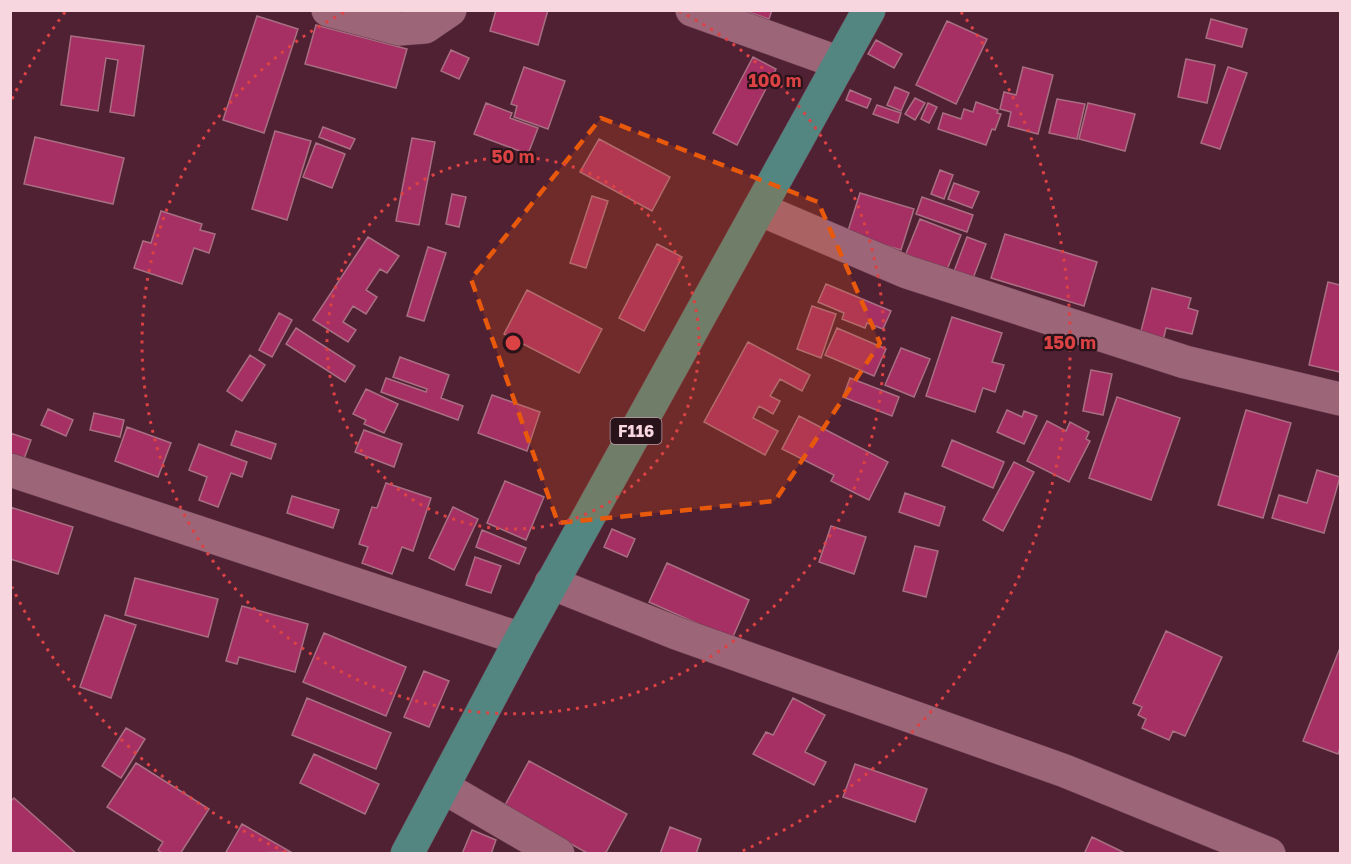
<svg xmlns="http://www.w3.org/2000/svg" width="1351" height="864" viewBox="0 0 1351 864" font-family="'Golos Text',sans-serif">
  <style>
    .building { fill: #a63064; stroke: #a86f82; stroke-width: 1.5 }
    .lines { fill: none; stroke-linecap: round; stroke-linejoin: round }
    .minor-casing { stroke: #6b4051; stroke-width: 34 }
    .major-casing { stroke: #6b4051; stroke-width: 34 }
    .minor { stroke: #9d6578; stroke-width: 33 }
    .major { stroke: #538681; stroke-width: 33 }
    .marked { fill: #e8590c; fill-opacity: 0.2; stroke: #e8590c; stroke-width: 4.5; stroke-dasharray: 12 8; stroke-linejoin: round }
    .ring { fill: none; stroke: #db4244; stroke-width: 3; stroke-dasharray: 3 6 }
    .labels { text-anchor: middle; stroke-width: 4.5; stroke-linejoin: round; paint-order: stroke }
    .shield { fill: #29131a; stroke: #b99ca5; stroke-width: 1.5 }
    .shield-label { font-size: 16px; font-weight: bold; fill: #f7d6e0 }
    .centre { fill: #db4244; stroke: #29131a; stroke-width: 3 }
    .ring-label { font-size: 18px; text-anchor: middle; font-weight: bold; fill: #db4244; stroke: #29131a; stroke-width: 4.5; stroke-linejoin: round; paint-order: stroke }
  </style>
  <rect width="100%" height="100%" fill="#502033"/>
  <path class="building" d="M496,10H548L538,45L490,31Z
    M742,10H772L769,19Z
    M257,16L298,29L264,133L223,120Z
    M1211,19L1247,29L1242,47L1206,38Z
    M947,21L987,39L956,104L916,85Z
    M316,25L407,49L396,88L305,64Z
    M71,36L144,46L134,116L110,112L118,60L106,58L98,111L61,105Z
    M876,40L902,54L894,68L868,54Z
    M451,50L469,58L459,79L441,71Z
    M753,57L776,69L737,145L713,133Z
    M1186,59L1215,65L1207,103L1178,97Z
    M524,67L565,81L548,129L514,117L517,106L511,104Z
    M1023,67L1053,75L1038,134L1008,126L1011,112L1000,109L1004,92L1016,95Z
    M1228,67L1247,73L1220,149L1201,143Z
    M895,87L909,93L901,111L887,105Z
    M850,90L871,99L867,108L846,100Z
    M915,98L925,103L915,120L905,114Z
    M1057,99L1085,104L1077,139L1049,133Z
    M976,102L998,110L997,113L1001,114L995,130L992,129L986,145L938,129L943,113L961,119L964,109L973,112Z
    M486,103L512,113L510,118L538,128L528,154L474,134Z
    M928,103L937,107L929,123L921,119Z
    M1088,103L1135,114L1125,151L1079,139Z
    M877,105L901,113L898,123L873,114Z
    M323,127L355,139L350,149L319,137Z
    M275,131L311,141L287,220L252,209Z
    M35,137L124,158L113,204L24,184Z
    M412,138L435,142L419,225L396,221Z
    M599,139L670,177L652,211L580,172Z
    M316,143L345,154L332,188L303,177Z
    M940,170L953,175L944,199L931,194Z
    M954,183L979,192L972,208L948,199Z
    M860,193L914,209L901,250L847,234Z
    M452,194L466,197L459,227L446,224Z
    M592,196L608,201L586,268L570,263Z
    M922,197L973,215L967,232L916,214Z
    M161,211L202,224L200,230L215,234L209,253L194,248L182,284L134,268L143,241L151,243Z
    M920,219L961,235L946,272L905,256Z
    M1005,234L1097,262L1084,306L991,278Z
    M368,237L399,256L387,273L380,269L366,290L377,297L366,314L353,306L343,322L356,330L348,342L313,320Z
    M967,237L986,244L972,281L953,274Z
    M657,244L682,257L644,331L619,318Z
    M428,247L446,253L424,321L407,316Z
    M1328,282L1340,285V372L1309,365Z
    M826,284L891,311L883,329L867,323L865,328L842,319L844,313L818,302Z
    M1152,288L1191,298L1188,308L1198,311L1192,334L1166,328L1163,341L1140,335Z
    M527,290L602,329L579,373L504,334Z
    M812,306L836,314L821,358L797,349Z
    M279,313L292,320L272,357L259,350Z
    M952,317L1002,333L992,362L1004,365L995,392L983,388L975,412L926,396Z
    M296,328L355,366L345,382L286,344Z
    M837,328L886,349L874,376L825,355Z
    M748,342L810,375L802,391L780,379L770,396L780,401L773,414L759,406L753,418L778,431L765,455L704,422Z
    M901,348L930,359L914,397L885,385Z
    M250,355L265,365L242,401L227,391Z
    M400,357L449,375L441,398L463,406L458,420L381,392L386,378L426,392L427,389L393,377Z
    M1091,370L1112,374L1103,415L1083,411Z
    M850,378L899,397L892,416L843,397Z
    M366,389L398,404L384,433L364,424L366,420L353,414Z
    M492,395L540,412L527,451L478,433Z
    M1117,397L1180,418L1151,500L1089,478Z
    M48,409L73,420L66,436L41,425Z
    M1007,410L1022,417L1024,411L1037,416L1024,444L997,432Z
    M1246,410L1291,423L1263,518L1218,505Z
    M94,413L124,420L120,437L90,430Z
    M799,416L888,462L869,500L831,481L834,475L782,449Z
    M1047,421L1066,431L1070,422L1089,432L1086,439L1090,441L1069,482L1027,461Z
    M127,427L171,443L158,477L115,461Z
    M364,430L402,444L394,467L355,452Z
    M236,431L276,444L271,459L231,445Z
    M10,433L31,440L24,459L10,454Z
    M952,440L1004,462L993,488L942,466Z
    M199,444L247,462L242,477L231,473L218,507L199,500L207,477L189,470Z
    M1014,462L1034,472L1003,531L983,520Z
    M1317,470L1340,477L1324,533L1272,518L1279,495L1307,503Z
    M505,481L544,497L526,540L487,523Z
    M386,483L431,498L413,551L402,547L392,574L362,563L368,547L359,544L372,507L377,508Z
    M905,493L945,507L939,526L899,512Z
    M292,496L339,510L333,528L287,513Z
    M10,507L73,527L58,574L10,559Z
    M453,507L478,519L454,570L429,558Z
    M831,526L866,537L854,574L819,562Z
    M612,529L635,539L627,557L604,547Z
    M482,530L526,548L519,564L476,547Z
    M915,546L938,551L926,597L903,591Z
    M475,557L501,566L491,593L466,585Z
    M667,563L749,600L732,639L649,602Z
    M135,578L218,599L208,637L125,615Z
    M242,606L308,624L295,672L239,657L237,664L226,661Z
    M105,615L136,625L111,698L80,687Z
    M1166,631L1222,657L1185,736L1173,731L1169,740L1142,728L1146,719L1138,715L1142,707L1133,703Z
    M324,633L406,667L386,716L303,682Z
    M1340,648V748L1338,754L1303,741Z
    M424,671L449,681L429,727L404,717Z
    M307,698L391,733L376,769L292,735Z
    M793,698L825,715L805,752L826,762L814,785L753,754L766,732L773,735Z
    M126,728L145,739L121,778L102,766Z
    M314,754L379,784L365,814L300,783Z
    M529,761L627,814L605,854H589L504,807Z
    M136,763L209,809L180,854H163L158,850L163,842L107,807Z
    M855,764L927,789L915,822L843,797Z
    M14,798L77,854H10V802Z
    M242,824L291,852L225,854Z
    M670,827L701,839L696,854H660Z
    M472,830L496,840L491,854H462Z
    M1092,837L1127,854H1084Z"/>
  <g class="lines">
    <g class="minor-casing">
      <path id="minor" d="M328,10L399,29L425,27L450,10
        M692,10L840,63
        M759,209L907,272L1185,362L1340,399
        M10,470L521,639
        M551,583L676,633L1065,771L1269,854
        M443,787L558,854"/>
    </g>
    <g class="major-casing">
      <path id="major" d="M407,854L521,639L869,10"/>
    </g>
    <use href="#minor" class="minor"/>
    <use href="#major" class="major"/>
  </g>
  <path class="marked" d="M601,118L818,202L880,343L775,501L558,523L471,279Z"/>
  <g class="ring">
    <circle cx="513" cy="343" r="186"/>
    <path d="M679 11A371 371 0 1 1 347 11"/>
    <path d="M286 852A557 557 0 0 1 12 587M12 99A557 557 0 0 1 65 12M961 12A557 557 0 0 1 740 852"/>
  </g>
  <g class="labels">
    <rect class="shield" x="610.5" y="418" width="51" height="26" rx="4.5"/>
    <g class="shield-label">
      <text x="636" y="437">F116</text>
    </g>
  </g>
  <circle cx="513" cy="343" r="9" class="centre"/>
  <g class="ring-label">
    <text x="775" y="87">100 m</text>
    <text x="513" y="163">50 m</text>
    <text x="1070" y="349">150 m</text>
  </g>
  <rect width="1351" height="864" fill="none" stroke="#f7d6e0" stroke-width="24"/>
</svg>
